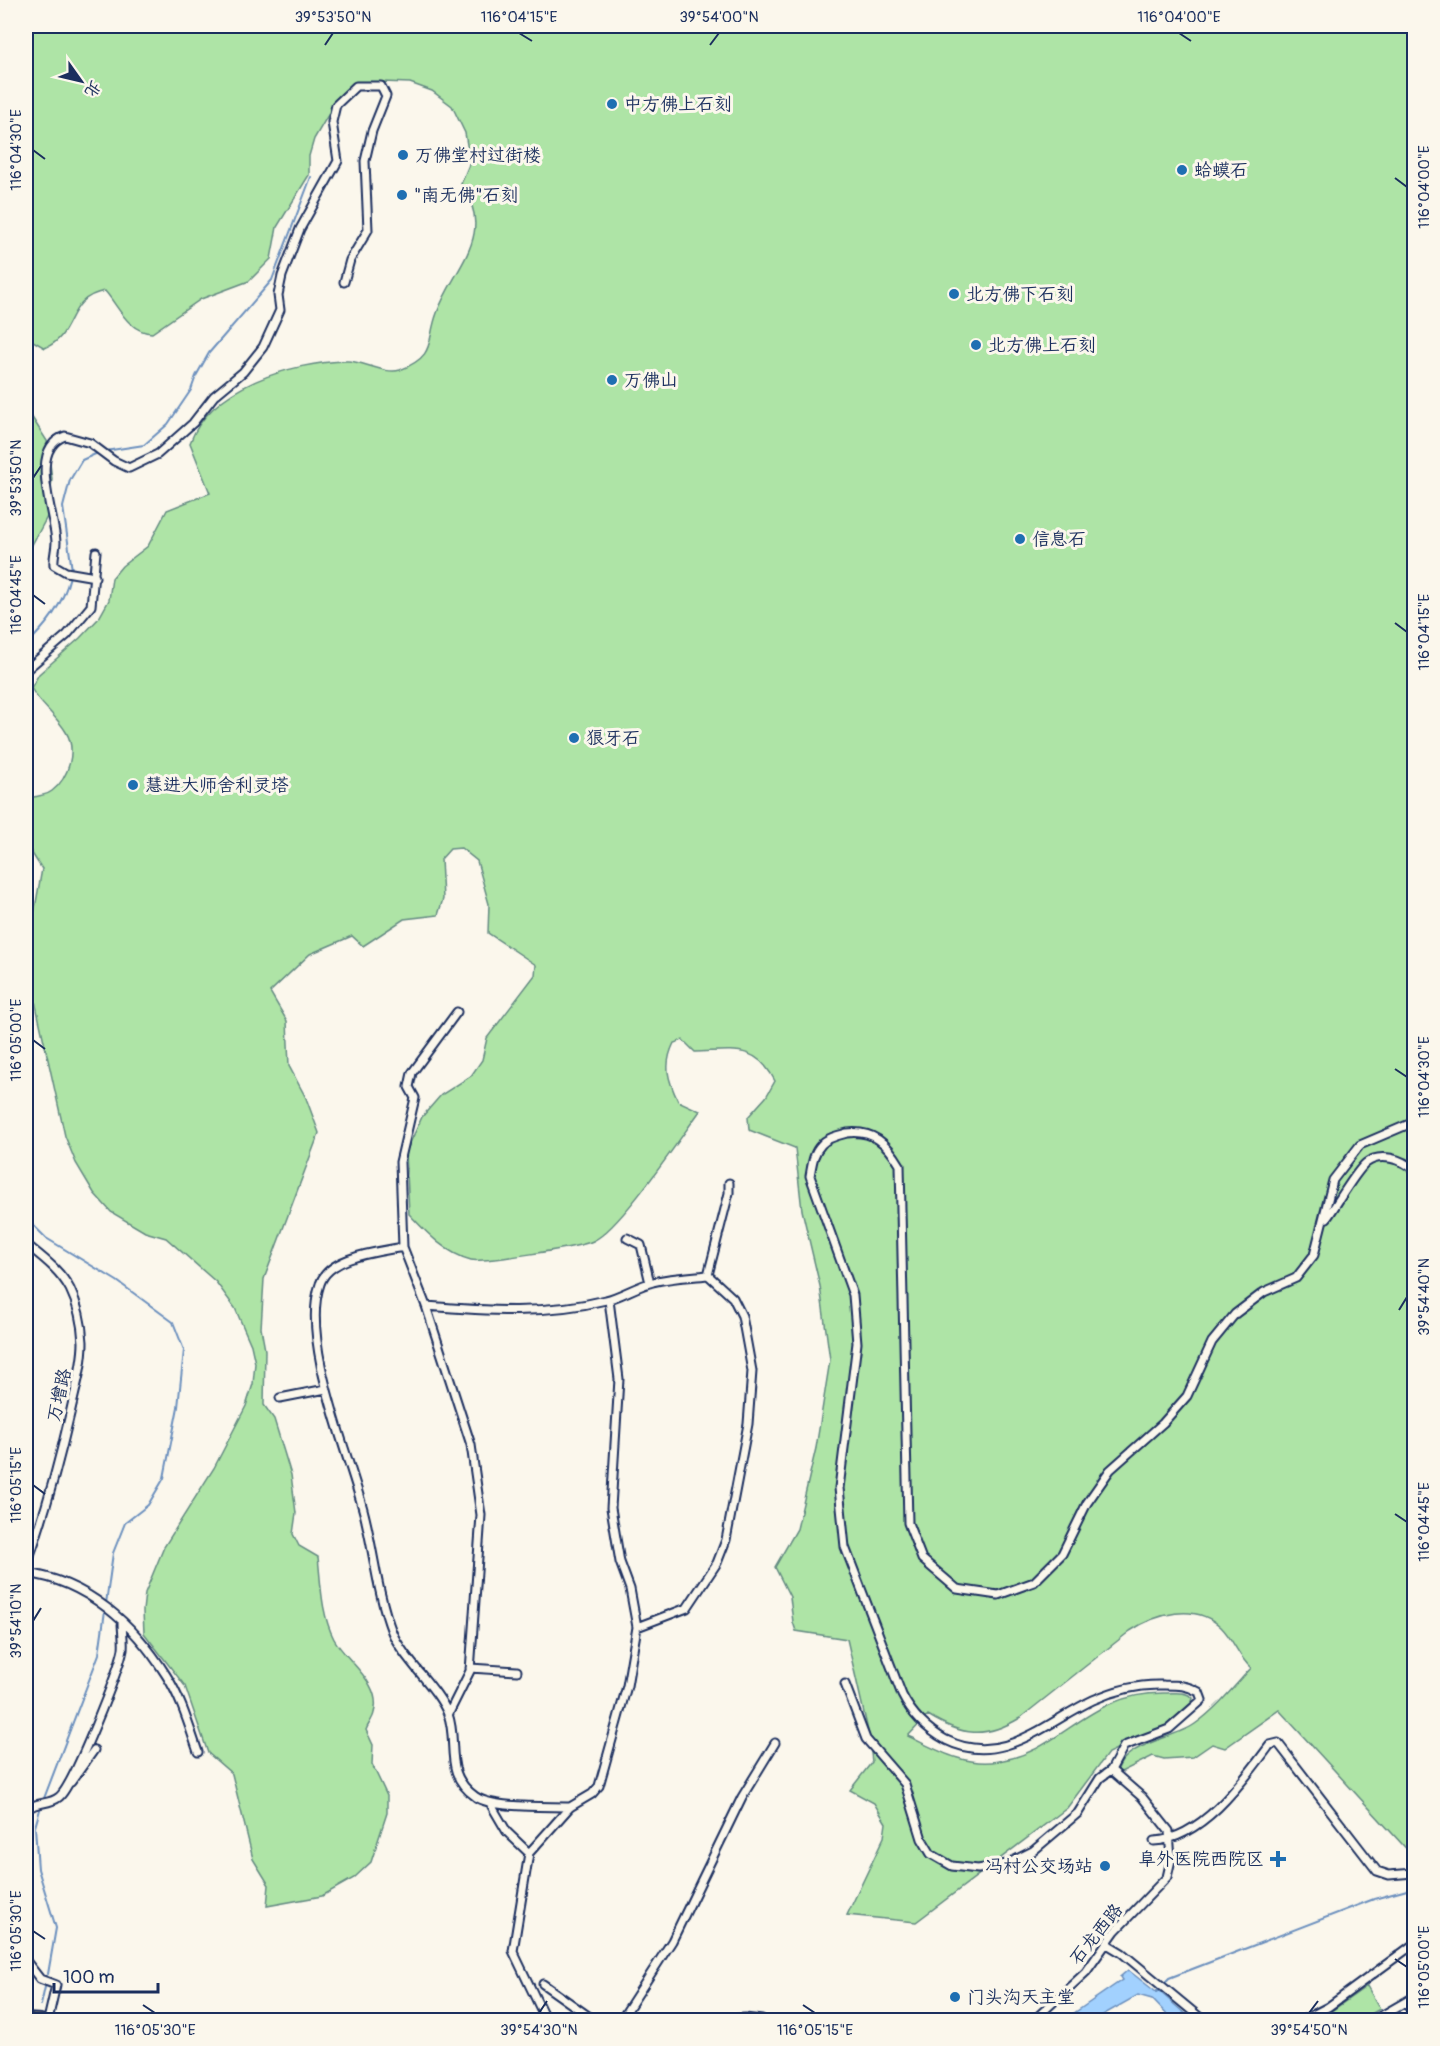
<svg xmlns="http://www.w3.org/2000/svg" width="1440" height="2046" viewBox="0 0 1440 2046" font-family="Pangolin,'LXGW WenKai TC',sans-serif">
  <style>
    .green { fill: #aee4a6; stroke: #648a82; stroke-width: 1.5 }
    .water { fill: #a2d1fe; stroke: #6c90be; stroke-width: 1.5 }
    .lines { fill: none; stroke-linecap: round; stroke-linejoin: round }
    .stream { stroke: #6c90be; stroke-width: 2 }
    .minor-casing { stroke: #1b2f5e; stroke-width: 11 }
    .major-casing { stroke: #1b2f5e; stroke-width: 14 }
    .minor { stroke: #fbf7ec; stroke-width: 7 }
    .major { stroke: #ffdf80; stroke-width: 9 }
    .ticks { fill: none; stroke: #1b2f5e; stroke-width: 2 }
    .poi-dot { fill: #1f6fb2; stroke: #fbf7ec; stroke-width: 2 }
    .labels { text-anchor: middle; stroke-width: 6; stroke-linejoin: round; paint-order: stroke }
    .poi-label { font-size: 18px; fill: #1b2f5e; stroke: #fbf7ec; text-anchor: start }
    .street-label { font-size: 18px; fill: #1b2f5e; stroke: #fbf7ec }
    .neatline { fill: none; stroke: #1b2f5e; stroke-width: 2 }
    .ticks-label { font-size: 15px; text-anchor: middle; fill: #1b2f5e }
  </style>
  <rect width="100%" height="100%" fill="#fbf7ec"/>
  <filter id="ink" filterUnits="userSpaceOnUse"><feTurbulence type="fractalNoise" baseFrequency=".0167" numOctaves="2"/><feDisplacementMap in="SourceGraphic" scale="12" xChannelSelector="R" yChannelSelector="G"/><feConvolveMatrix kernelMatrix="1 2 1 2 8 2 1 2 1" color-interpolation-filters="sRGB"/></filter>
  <g filter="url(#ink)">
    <path class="green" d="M26,26H1414V1857L1279,1710L1225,1748L1212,1744L1193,1757L1164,1759L1153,1756L1117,1774C1120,1743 1175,1739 1195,1724C1216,1709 1234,1687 1251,1668C1238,1656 1234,1640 1221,1627C1195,1602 1156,1614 1130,1631L1020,1718C985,1739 962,1736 928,1715L908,1736C937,1750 965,1767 999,1761C1064,1751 1087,1691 1167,1693C1176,1693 1186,1691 1193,1698L1192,1702L1165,1726L1108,1753L1067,1808L916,1922L847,1915L884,1837L886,1823L874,1803L850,1790L872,1762L869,1735L847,1639L796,1631L793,1622L790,1597L775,1567L797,1529L816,1448L830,1360L820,1286L802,1210L795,1148L749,1130L748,1117L766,1097L775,1081C756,1043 732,1051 695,1052L683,1040L674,1043C663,1065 668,1080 678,1101L700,1111C680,1138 620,1229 593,1241C581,1247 482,1263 471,1260C445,1253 427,1233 409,1214L406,1152L422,1117L441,1095L471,1076L482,1060L487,1038L535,975L536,965L488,933L489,904L477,861L461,848L450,849L441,859L443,899L438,915L404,919L363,946L352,936L310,954L270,992L287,1021L289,1066L306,1098L319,1133L264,1279L261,1328L265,1350L264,1405L274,1419L291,1475L296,1513L293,1534L299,1546L318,1557C321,1584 321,1614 334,1639C346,1661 383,1684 374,1713C373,1719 368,1724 366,1730L373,1745L372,1764L387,1796V1813L371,1862L354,1878L322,1896L267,1906L269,1885L253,1859L232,1774L208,1753L185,1686L144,1633L143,1611L145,1593L164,1547L214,1468L246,1406L253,1384L255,1363L251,1345L235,1308L216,1282L166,1238L145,1232L111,1212L94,1193L76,1163L65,1136L29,974V942L42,869L26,844V798C34,797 46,796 52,791C69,778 77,750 66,732C56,715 40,705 31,688L39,674L80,638L99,618L109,600L112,578L122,566L148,546L167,510L210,493L190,443C210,387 292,362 347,361C363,361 386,375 400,370C437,355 426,342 437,313C454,266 497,236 461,184L470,162L465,133L452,106L432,91L410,83L382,82L353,87L335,103L314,139L309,156V175L277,227L271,259L249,281L201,299L152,333C128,332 119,307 105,291C65,298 77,335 45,348L26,337Z
      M26,408L47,441L52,479L48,515L26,556Z
      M1367,1986L1380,2009L1360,2020H1319Z"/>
    <path class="water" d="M1128,1970L1156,1992L1159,1991L1192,2020H1172L1152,1999L1138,1995L1094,2020H1064L1122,1980L1120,1977Z"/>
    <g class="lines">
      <path class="stream" d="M105,451L144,445L168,424L191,390L196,376L209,353L272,280L311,177
        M72,570L63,507L70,480L82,460L100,452
        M26,645C47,625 63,605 70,576
        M26,1218L46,1238L117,1281L173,1322L184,1350L178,1407L164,1478L148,1505L125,1523L113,1553L99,1654L43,1801
        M41,1806L35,1827L38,1869L56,1928L48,1974
        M1156,1992L1169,1978L1374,1899L1407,1890
        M41,2005L45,1987"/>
      <g class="minor-casing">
        <path id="minor" d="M95,577L66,572L54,565C53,557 56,550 56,542C55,514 27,449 65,436L90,443L114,461L129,468L158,454L193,423L214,396L243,372L263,347L280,310L278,295L282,276L300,229L338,161L332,122L336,105L356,86H381L386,96L372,131L365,161L368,230L350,260L344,282
          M26,670L67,635L91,606L96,552
          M1327,1218C1336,1206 1355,1172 1366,1163C1380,1152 1402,1159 1414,1170
          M627,1238L641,1245L650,1283
          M26,1244C42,1257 60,1270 70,1289C78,1305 82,1324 83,1342C83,1366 75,1390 70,1414C58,1466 44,1517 26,1567
          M403,1247C379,1252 329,1256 320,1284C300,1341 349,1454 364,1513C374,1552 377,1593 392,1632C403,1659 438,1688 448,1714C459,1744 442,1773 476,1797C495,1809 547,1806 570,1807
          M708,1275L729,1193V1183
          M426,1306C487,1311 546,1315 606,1300C620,1297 637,1286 653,1282C671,1277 690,1277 708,1275L733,1298L742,1316L752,1371L748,1424L726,1540L717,1563L687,1608L637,1627
          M280,1398L326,1389
          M26,1573C87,1581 134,1624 166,1675C181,1698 189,1726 198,1752
          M470,1668L517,1671
          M845,1684L866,1739L905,1784L922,1839L931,1854L952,1866L978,1869L1007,1864L1033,1851L1078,1813L1100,1778L1111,1770
          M448,1715L470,1671L481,1515L471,1445L426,1306L403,1247L400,1162L415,1098L409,1087L412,1073L457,1012
          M71,1782L94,1750
          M490,1803L507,1832L529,1853L570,1807L592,1794L599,1786L627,1686L637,1627L630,1589L620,1562L611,1508L619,1379L609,1300
          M26,1811C36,1800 48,1806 59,1797C73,1786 119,1670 123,1649C124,1641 122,1631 122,1622
          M1154,1841C1202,1839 1244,1780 1270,1745L1278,1743L1377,1871L1389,1875L1414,1873
          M529,1853L513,1951L546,2020
          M26,1911V1926
          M1107,1944L1122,1953L1203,2020
          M26,1961L40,1979L56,1985L48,2020
          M543,1984L594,2020
          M1406,2002L1414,2016
          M621,2020L672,1941L742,1797L775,1743
          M708,2020L745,2018L762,2020
          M1034,2020L1086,1972L1115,1931L1167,1877L1171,1860L1169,1831L1142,1797L1111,1770L1124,1746L1169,1729L1202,1700L1199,1692C1187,1685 1178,1685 1164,1685C1140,1684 1115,1690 1093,1700C1046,1722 1002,1768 946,1740C926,1729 912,1715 902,1695L845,1547L839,1488L857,1343L853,1295L810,1176C812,1165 813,1153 821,1145C826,1138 839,1135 847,1133C873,1130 887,1143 900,1165L908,1523L922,1559L957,1589L998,1595L1034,1582L1062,1554L1087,1503L1110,1470L1163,1423L1187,1396L1212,1342L1235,1314L1264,1292L1296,1278L1314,1255L1333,1180L1360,1145L1414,1122
          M1303,2020L1328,2007L1414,1944
          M1374,2020L1414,1997"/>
      </g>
      <g class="major-casing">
        <path id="major" d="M26,2019L41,2020"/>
      </g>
      <use href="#minor" class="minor"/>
      <use href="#major" class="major"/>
    </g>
  </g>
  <path class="ticks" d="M519,33L532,41M1179,33L1191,41M325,45L333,33M710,45L719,33M33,150L45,159M1395,178L1407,187M33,478L41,466M33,595L45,604M1395,623L1407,632M33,1040L45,1049M1395,1069L1407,1077M1399,1310L1407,1297M33,1485L45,1494M1395,1514L1407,1522M33,1621L41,1608M33,1931L45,1939M1395,1959L1407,1967M143,2005L155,2013M803,2005L815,2013M539,2013L547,2001M1309,2013L1318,2001"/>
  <g class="poi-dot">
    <circle cx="612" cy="104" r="6"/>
    <circle cx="403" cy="155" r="6"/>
    <circle cx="1182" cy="170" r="6"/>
    <circle cx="402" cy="195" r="6"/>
    <circle cx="954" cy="294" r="6"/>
    <circle cx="976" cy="345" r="6"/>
    <circle cx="612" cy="380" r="6"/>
    <circle cx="1020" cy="539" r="6"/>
    <circle cx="574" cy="738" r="6"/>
    <circle cx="133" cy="785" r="6"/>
    <path d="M1275 1850h6v6h6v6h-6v6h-6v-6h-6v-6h6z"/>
    <circle cx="1105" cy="1866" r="6"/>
    <circle cx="955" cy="1997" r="6"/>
  </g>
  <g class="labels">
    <g class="poi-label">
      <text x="624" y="110">中方佛上石刻</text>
      <text x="415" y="161">万佛堂村过街楼</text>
      <text x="1194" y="176">蛤蟆石</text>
      <text x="414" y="201">"南无佛"石刻</text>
      <text x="966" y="300">北方佛下石刻</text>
      <text x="988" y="351">北方佛上石刻</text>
      <text x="624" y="386">万佛山</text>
      <text x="1032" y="545">信息石</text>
      <text x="586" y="744">狼牙石</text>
      <text x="145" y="791">慧进大师舍利灵塔</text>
      <text x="1264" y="1865" text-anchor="end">阜外医院西院区</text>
      <text x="1093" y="1872" text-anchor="end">冯村公交场站</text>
      <text x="967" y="2003">门头沟天主堂</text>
    </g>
    <g class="street-label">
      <text transform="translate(59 1395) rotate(-77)" y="6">万增路</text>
      <text transform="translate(1096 1934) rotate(-51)" y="6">石龙西路</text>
    </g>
  </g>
  <rect width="1440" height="2046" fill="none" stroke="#fbf7ec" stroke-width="66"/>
  <g transform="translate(81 81) rotate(124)" stroke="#fbf7ec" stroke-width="4.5" paint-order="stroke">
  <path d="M0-4.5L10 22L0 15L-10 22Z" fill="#1b2f5e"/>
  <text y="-9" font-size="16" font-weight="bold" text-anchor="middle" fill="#1b2f5e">北</text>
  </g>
  <path d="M54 1983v9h104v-9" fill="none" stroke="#1b2f5e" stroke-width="3"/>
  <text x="63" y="1983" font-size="18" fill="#1b2f5e" stroke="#fbf7ec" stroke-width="4.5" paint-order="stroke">100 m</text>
  <rect x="33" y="33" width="1374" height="1980" class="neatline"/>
  <g class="ticks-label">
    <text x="333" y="22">39°53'50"N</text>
    <text x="519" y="22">116°04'15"E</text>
    <text x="719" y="22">39°54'00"N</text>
    <text x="1179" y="22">116°04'00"E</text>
    <text transform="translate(16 150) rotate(-90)" y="5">116°04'30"E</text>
    <text transform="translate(1424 187) rotate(-90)" y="5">116°04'00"E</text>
    <text transform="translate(16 478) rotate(-90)" y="5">39°53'50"N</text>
    <text transform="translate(16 595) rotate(-90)" y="5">116°04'45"E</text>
    <text transform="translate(1424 632) rotate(-90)" y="5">116°04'15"E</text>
    <text transform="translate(16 1040) rotate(-90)" y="5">116°05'00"E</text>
    <text transform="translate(1424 1077) rotate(-90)" y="5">116°04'30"E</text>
    <text transform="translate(1424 1297) rotate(-90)" y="5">39°54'40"N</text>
    <text transform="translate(16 1485) rotate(-90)" y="5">116°05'15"E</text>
    <text transform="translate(1424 1522) rotate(-90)" y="5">116°04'45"E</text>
    <text transform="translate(16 1621) rotate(-90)" y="5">39°54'10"N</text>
    <text transform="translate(16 1931) rotate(-90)" y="5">116°05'30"E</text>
    <text transform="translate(1424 1967) rotate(-90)" y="5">116°05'00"E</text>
    <text x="155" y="2035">116°05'30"E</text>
    <text x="539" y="2035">39°54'30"N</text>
    <text x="815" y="2035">116°05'15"E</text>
    <text x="1309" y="2035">39°54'50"N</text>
  </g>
</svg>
